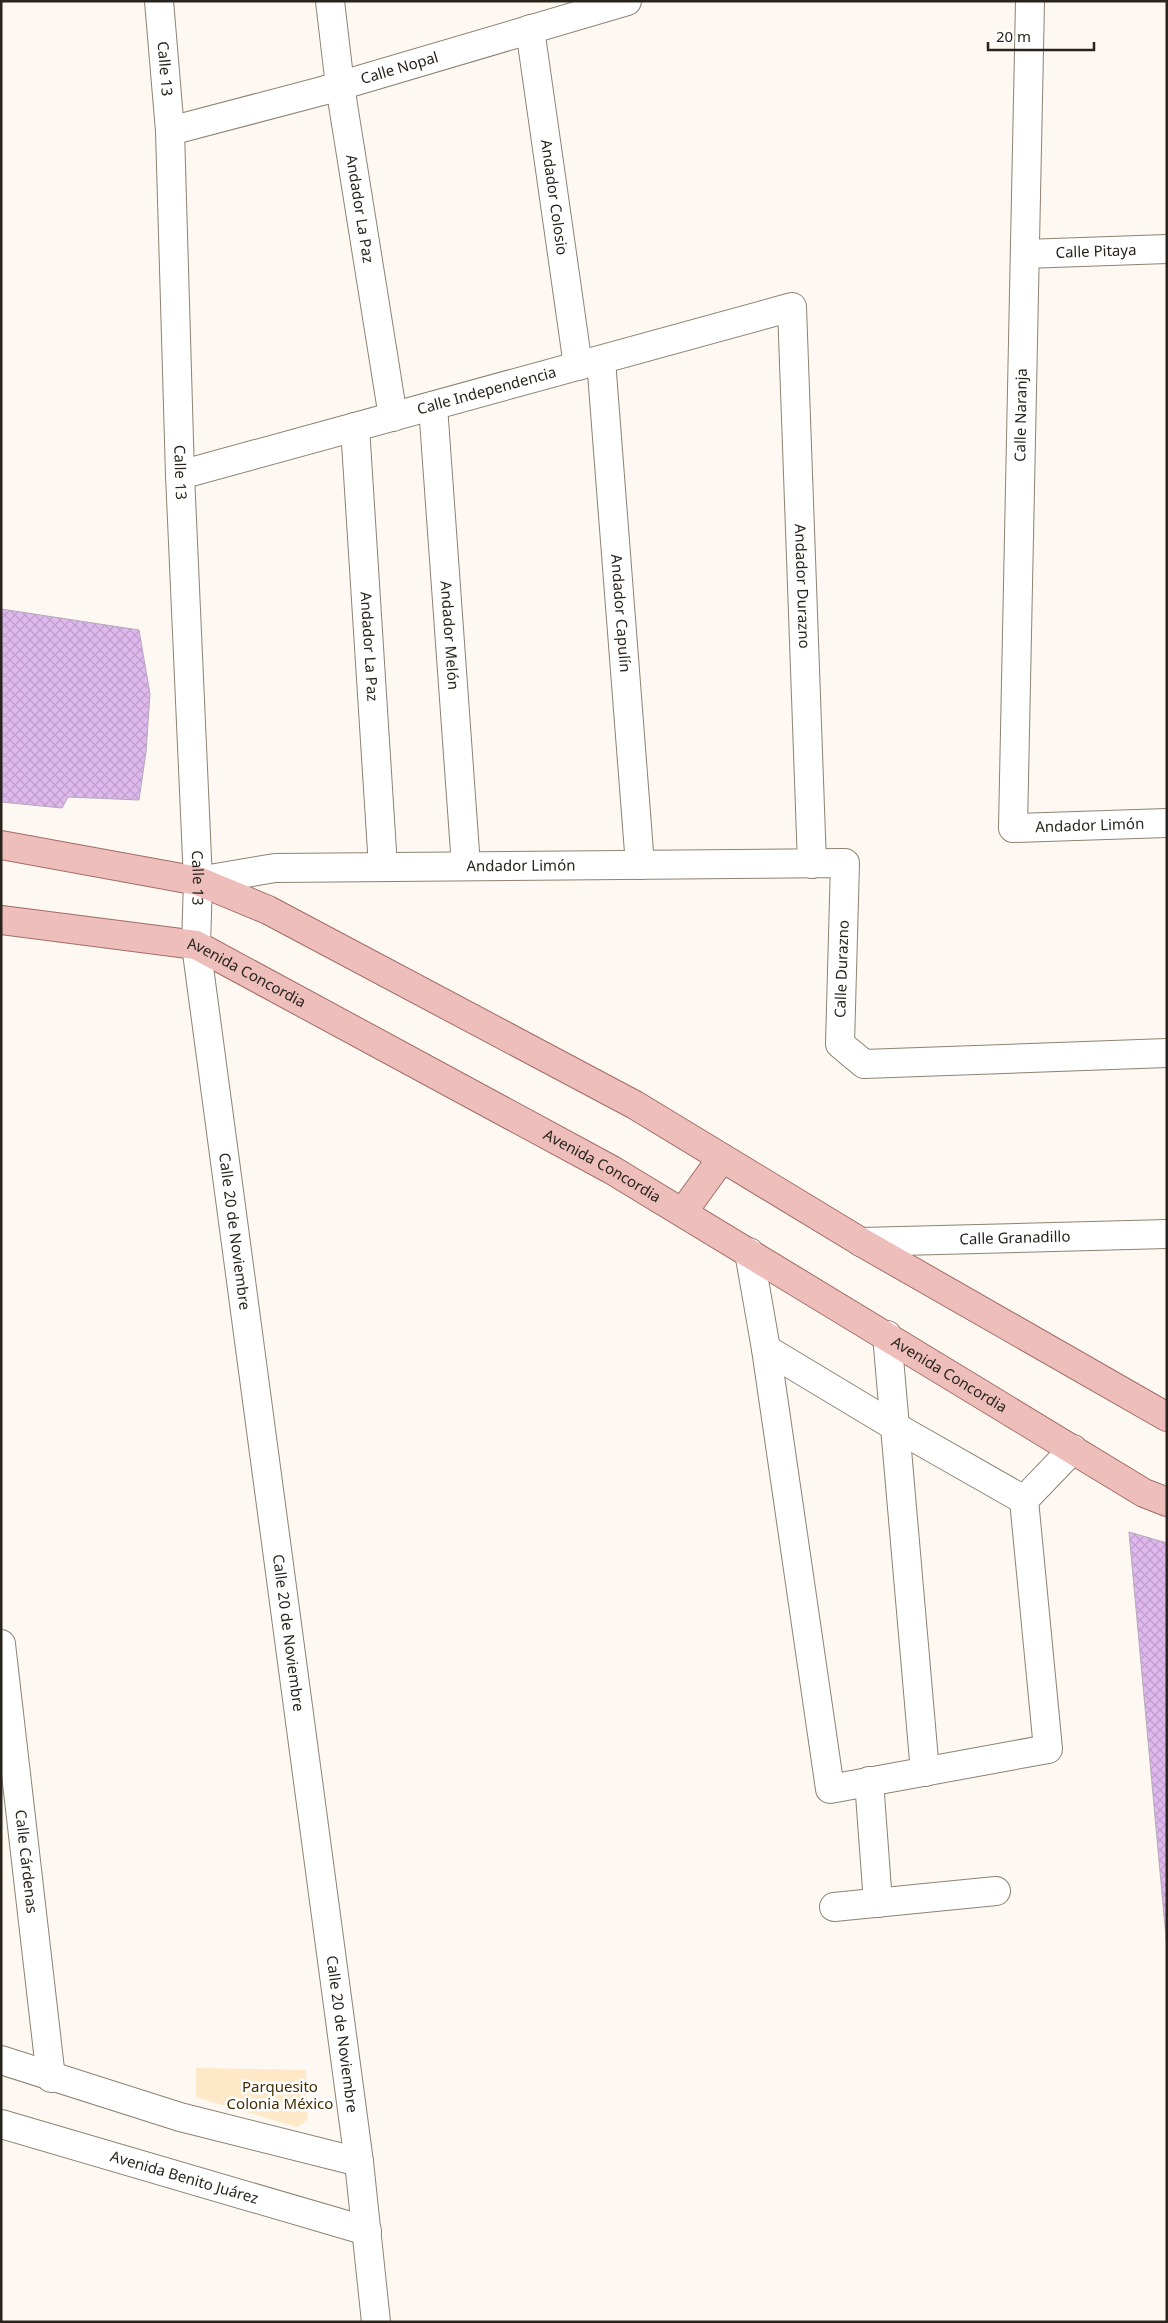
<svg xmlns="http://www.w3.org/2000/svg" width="1168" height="2323" viewBox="0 0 1168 2323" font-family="'Noto Sans',sans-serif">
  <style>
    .park { fill: #fee8c7 }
    .building { fill: url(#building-cross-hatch); stroke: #b5a9b9 }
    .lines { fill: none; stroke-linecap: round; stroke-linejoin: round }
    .minor-casing { stroke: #8d8273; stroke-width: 30 }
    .major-casing { stroke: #a16c66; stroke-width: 30 }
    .minor { stroke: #fff; stroke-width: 28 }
    .major { stroke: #eebebb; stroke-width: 28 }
    .labels { text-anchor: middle; stroke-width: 5; stroke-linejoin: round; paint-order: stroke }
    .street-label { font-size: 15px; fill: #28241d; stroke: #fff }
    .park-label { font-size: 15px; fill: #442c00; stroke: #fff }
  </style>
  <defs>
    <pattern id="building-cross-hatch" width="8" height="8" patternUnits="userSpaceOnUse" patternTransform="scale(1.25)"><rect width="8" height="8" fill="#dfb8ee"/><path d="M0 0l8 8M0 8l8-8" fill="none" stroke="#bf9ecc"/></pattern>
  </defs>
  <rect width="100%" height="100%" fill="#fdf8f1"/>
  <path class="park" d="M196,2068L306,2070L307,2120L297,2127L196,2097Z"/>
  <path class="building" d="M1,609L139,630L150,694L146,752L139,800L68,797L62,808L1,802Z
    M1129,1532L1167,1543V1948Z"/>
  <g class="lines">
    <g class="minor-casing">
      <g id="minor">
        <path id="s1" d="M159,1L170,131L180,475L198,881L196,945L359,2162L376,2322"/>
        <path id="s2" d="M330,1L340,86L393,417"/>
        <path id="s3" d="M1030,1L1013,828L1167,823"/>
        <path id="s4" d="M530,29L578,366"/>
        <path id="s5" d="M170,131L322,91L627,1"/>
        <path id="s6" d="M1025,254L1167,249"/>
        <path id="s7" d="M601,360L640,865"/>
        <path id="s8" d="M433,406L466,866"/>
        <path id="s9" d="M355,427L383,867"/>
        <path id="s10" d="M180,475L792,307L812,864"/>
        <path id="s11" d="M198,881L275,868L845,863L840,1044L864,1064L1167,1053"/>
        <path id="s12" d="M861,1242L1167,1234"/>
        <path d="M749,1252L766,1349L830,1789L1048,1749L1024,1500L1073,1449"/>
        <path d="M887,1335L925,1772"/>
        <path d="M766,1349L894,1426L1024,1500"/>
        <path id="s13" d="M1,1644L51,2078"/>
        <path d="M869,1781L878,1903"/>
        <path d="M834,1907L996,1891"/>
        <path d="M1,2060L180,2117L359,2162"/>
        <path id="s14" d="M1,2124L367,2231"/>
      </g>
    </g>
    <g class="major-casing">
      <g id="major">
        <path d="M1,845L198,881L268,910L635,1105L861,1242L1167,1417"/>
        <path id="s15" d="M1,920L196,945L612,1170L1144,1493L1167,1502"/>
        <path d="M683,1212L722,1158"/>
      </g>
    </g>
    <use href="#minor" class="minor"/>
    <use href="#major" class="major"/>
  </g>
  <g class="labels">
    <g class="street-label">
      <text dy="5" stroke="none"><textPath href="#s1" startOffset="68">Calle 13</textPath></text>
      <text dy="5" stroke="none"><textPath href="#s5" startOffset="238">Calle Nopal</textPath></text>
      <text dy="5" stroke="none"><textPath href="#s4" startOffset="170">Andador Colosio</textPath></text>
      <text dy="5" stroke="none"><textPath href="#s2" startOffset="210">Andador La Paz</textPath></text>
      <text dy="5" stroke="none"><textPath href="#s6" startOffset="71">Calle Pitaya</textPath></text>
      <text dy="5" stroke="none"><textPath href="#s10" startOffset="318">Calle Independencia</textPath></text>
      <text transform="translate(1021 415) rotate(-89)" y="5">Calle Naranja</text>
      <text dy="5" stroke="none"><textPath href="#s1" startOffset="472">Calle 13</textPath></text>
      <text dy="5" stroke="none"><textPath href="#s10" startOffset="914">Andador Durazno</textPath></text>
      <text dy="5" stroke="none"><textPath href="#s7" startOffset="254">Andador Capulín</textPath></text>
      <text dy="5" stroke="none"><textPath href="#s8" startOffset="230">Andador Melón</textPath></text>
      <text dy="5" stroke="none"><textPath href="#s9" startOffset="220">Andador La Paz</textPath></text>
      <text dy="5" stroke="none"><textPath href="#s3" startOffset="904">Andador Limón</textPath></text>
      <text dy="5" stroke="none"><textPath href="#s11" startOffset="324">Andador Limón</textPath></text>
      <text dy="5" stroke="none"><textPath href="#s1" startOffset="878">Calle 13</textPath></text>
      <text transform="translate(842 969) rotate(-88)" y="5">Calle Durazno</text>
      <text dy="5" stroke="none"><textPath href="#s15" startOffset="254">Avenida Concordia</textPath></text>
      <text dy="5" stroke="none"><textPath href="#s15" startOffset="659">Avenida Concordia</textPath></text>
      <text dy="5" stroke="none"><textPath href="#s1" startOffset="1234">Calle 20 de Noviembre</textPath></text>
      <text dy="5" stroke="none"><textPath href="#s12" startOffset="154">Calle Granadillo</textPath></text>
      <text dy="5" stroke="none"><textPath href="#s15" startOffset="1064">Avenida Concordia</textPath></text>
      <text dy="5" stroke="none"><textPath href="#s1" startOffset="1639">Calle 20 de Noviembre</textPath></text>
      <text dy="5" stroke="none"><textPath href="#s13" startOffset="219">Calle Cárdenas</textPath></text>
      <text dy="5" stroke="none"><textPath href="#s1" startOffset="2044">Calle 20 de Noviembre</textPath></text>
      <text dy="5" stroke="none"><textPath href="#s14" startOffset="191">Avenida Benito Juárez</textPath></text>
    </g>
    <g class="park-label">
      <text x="280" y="2092">Parquesito<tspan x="280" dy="17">Colonia México</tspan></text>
    </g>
  </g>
  <rect width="1168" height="2323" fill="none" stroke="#28241d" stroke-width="5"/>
  <path d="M988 42v8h106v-8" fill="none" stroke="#28241d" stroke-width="2.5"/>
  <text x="996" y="42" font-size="15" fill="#28241d" stroke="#ffffff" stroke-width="4" paint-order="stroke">20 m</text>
</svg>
